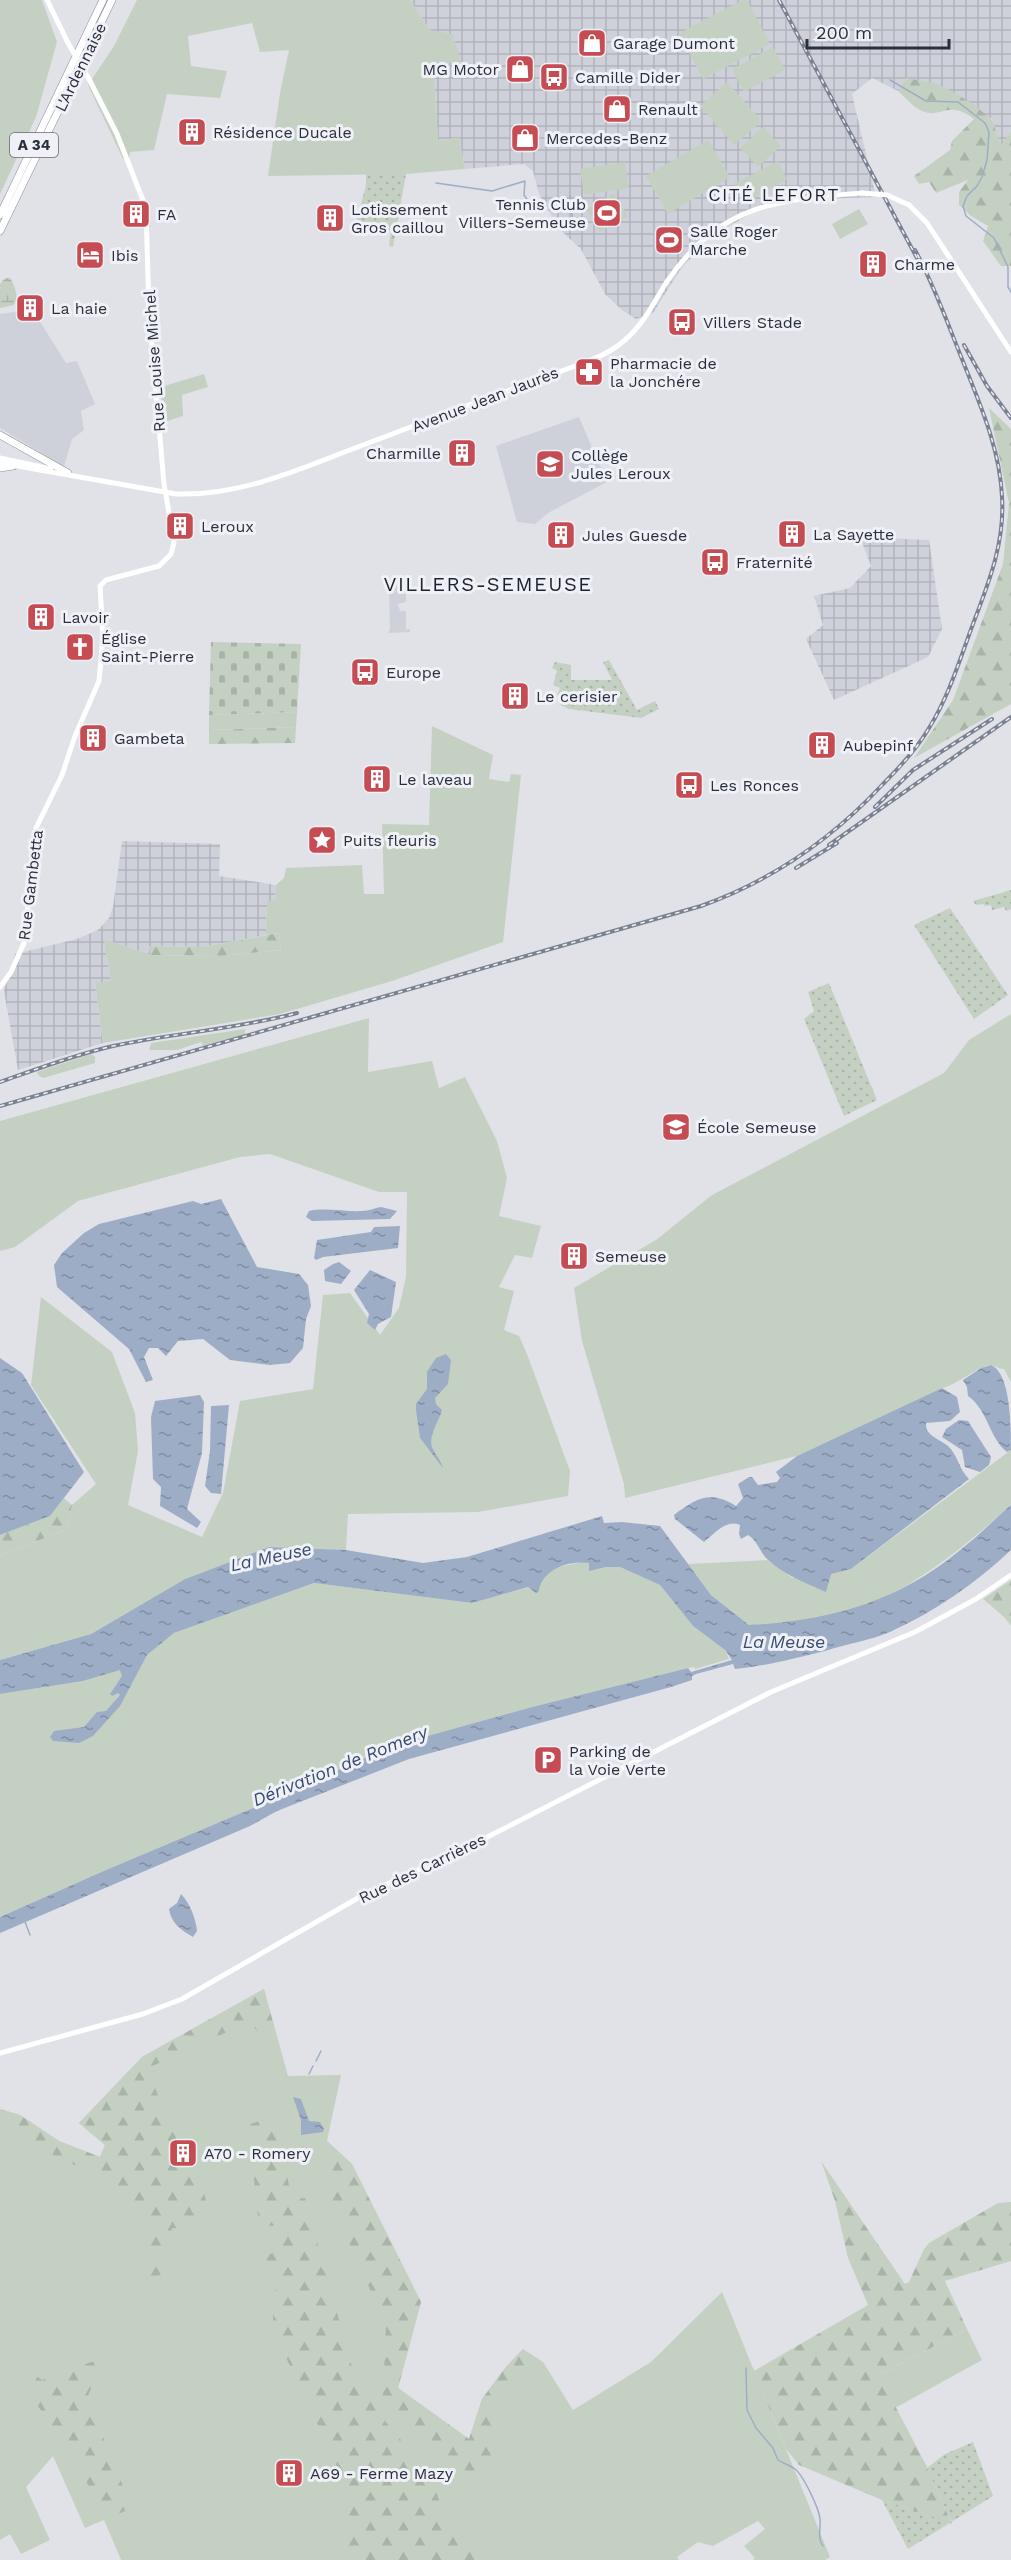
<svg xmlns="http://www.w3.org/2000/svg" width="1011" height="2560" viewBox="0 0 1011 2560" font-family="'Work Sans',sans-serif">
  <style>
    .built { fill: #ced1da }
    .industrial { fill: url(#industrial-grid) }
    .grass { fill: #c4d1c2 }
    .forest { fill: url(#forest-firs) }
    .wetland { fill: url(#wetland-marsh) }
    .cemetery { fill: url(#cemetery-stones) }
    .park { fill: url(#park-dots) }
    .water { fill: url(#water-ripples) }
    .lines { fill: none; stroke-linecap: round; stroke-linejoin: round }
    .stream { stroke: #9dadc6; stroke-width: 1.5 }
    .highway-casing { stroke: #888f9e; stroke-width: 8 }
    .secondary { stroke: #fff; stroke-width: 5 }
    .highway { stroke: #fff; stroke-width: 7 }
    .rail-casing { stroke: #7a8191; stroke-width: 4 }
    .rail { stroke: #eff1f6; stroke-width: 1.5; stroke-dasharray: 4.5; stroke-linecap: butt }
    .secondary-bridge { stroke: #fff; stroke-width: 5 }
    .labels { text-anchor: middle; stroke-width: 6; stroke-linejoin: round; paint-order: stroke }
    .shield { fill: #eff1f6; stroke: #656976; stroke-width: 1.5 }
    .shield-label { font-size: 15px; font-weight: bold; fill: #2a2f3f }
    .poi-label { font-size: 16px; fill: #2a2f3f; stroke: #eff1f6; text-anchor: start }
    .street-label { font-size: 16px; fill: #2a2f3f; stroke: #eff1f6 }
    .neighbourhood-label { font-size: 18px; letter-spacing: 1.5px; fill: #1c212f; stroke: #eff1f6 }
    .water-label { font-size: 18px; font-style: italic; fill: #364b70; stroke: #eff1f6 }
    .quarter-label { font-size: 20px; letter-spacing: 1.5px; fill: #1c212f; stroke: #eff1f6 }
  </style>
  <defs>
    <pattern id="industrial-grid" width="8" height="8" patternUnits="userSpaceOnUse" patternTransform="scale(1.5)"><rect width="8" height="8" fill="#ced1da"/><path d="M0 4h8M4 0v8" fill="none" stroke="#b1b4bc"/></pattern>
    <pattern id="forest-firs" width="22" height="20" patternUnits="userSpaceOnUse" patternTransform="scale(1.5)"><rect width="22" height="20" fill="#c4d1c2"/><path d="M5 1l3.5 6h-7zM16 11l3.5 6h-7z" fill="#a9b4a8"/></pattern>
    <pattern id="wetland-marsh" width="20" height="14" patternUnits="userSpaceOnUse" patternTransform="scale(1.5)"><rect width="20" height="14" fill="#c4d1c2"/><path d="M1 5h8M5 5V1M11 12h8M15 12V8" fill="none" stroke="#a9b4a8"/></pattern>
    <pattern id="cemetery-stones" width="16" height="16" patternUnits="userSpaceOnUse" patternTransform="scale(1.5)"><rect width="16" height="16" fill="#c4d1c2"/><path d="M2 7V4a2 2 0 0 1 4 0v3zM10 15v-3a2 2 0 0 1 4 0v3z" fill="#a9b4a8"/></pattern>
    <pattern id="park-dots" width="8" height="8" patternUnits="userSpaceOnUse" patternTransform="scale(1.5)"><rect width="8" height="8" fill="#c4d1c2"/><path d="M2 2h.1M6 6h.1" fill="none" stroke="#a9b4a8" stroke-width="1.8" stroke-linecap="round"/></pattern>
    <pattern id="water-ripples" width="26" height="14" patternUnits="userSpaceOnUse" patternTransform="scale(1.5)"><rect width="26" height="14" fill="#9dadc6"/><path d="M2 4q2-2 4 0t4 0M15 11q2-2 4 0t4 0" fill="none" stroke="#808da2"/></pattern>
  </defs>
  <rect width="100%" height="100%" fill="#e0e2e8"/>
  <path class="built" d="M27,310L37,317L66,363L77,361L95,404L81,411L84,430L72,439L64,467L0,428V314Z
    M579,417L607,482L548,513L535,524L517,522L496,446Z
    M389,581H412L411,584L406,585V602L398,604L400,611H406V629H410V632L388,633L390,629Z"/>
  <path class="industrial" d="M410,0H1011V131L1001,146L992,119L906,78L898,91L872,78L852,94L876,197L813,199L784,203L752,213L709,238L680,270L653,313L636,319L622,310L605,294L581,249L559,229L539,194L533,171L524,164L465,169L459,138L438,140L433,61L461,63L430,30Z
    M860,537L929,540L942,629L928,657L834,700L806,639L823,625L814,596L850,588L871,566Z
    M122,841L220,844L219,876L276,885L275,901L267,902L266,935L202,947L149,946L151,955L104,939L111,981L95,984L103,1043L18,1070L4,991L15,954L77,939L98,930L109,918L113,907Z"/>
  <path class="grass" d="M0,0H42L57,42L36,117L0,194Z
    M137,0H410L430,30L453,34L461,63L433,61L438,140L459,138L465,169L406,174L268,176L280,93L289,50L260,52L252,23L188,36L191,66L227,71L220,98L167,94L154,150L130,152L129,158L123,159L88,85L114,46Z
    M743,0H747L770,44L703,79L679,33Z
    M773,47L785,70L744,92L732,69Z
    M727,82L762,121L734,145L700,106Z
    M763,127L781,146L758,167L740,148Z
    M708,140L730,177L668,214L646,176Z
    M778,161L787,179L745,203L735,183Z
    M625,162L629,188L584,195L580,169Z
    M614,193L628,216L600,232L587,209Z
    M859,209L868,224L840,239L832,224Z
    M204,374L208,387L182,395L183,416L167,421L163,419L161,387Z
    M297,712L296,727L209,730V715Z
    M432,726L493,755L489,779L509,782L511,774L521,775L503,942L392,981L280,1014L103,1043L95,983L111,981L104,939L151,955L222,956L281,950L279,933L266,935L267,901H275L276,885L284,878L286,868L362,865L364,894H384L382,824L429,825Z
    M1011,1014V1382L1004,1369C998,1369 995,1365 990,1365C978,1366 959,1384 942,1388L797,1456L625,1498L624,1484L582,1341L574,1288L656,1240L712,1195L944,1073L969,1040Z
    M369,1018L368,1072L432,1061L439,1088L465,1077L497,1141L507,1178L499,1216L541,1226L532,1258L515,1255L499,1287L514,1291L504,1330L519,1336L527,1354L570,1471L568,1496L478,1512L348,1514L346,1550L269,1547L185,1579L91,1634L0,1660V1556L67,1529L72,1505L96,1484L31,1385L41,1297L112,1352L135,1413L138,1451L128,1505L202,1537L223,1493L240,1401L313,1389L323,1295L350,1293L380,1335L399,1308L406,1277L407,1192H379L270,1154L240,1157L78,1201L15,1247L0,1251V1121Z
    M245,1029V1035L203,1046L201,1042L177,1050H149L151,1043Z
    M91,1054L95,1057V1063L43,1078L39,1076L37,1072Z
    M1011,1450V1505C965,1546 918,1586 859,1608C825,1621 786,1623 749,1625L711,1595L688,1564L767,1560L793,1578L851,1569Z
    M581,1562L589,1563V1571L606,1567H620L660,1585L693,1626L725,1650L729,1659L695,1669L694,1667L688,1668L532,1707L413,1740L357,1761L312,1783L106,1870L0,1917V1694L83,1681L134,1665L174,1633L314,1583L472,1603L529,1587L539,1591C543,1567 561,1567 581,1562Z
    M264,1989L288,2076L341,2075L327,2141L352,2164L421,2302L398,2388L469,2439L482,2399L505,2368L523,2349L543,2362L573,2410L651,2362L722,2292L830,2557L825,2560H753L755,2558L744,2546L765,2529L758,2521L713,2546L698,2542L677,2557L679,2560H121L104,2520L85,2528L53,2456L26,2487L50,2540L21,2554L10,2534L0,2540V2109L20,2115L59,2141L100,2157L105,2145L79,2123L142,2057Z
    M967,2329L982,2360L895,2408L879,2375Z"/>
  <path class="forest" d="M906,78L938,84L972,103L992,120L1001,145L1011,131V266H1001L983,241L988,226L971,216L959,205V192L968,180L936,193L929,182L919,184L914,176L950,150L952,141L974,119C947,98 941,121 920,110C912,106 905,97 898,91Z
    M989,408L1011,429V704L914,758L953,700L1003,564L1009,503Z
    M296,727L295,743L209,744V730Z
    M279,933L281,950L222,956L151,955L149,946L202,947Z
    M64,1498L72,1505L67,1529L0,1556V1535L50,1516Z
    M1011,1580V1626L1004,1617L983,1599Z
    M264,1989L275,2030L260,2034L249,2022L148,2068L165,2115L183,2143L176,2151L184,2162L198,2166L208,2210L195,2229L172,2228L165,2273L147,2280L146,2215L113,2183L53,2155L16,2125L0,2123V2109L20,2115L59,2141L100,2157L105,2145L79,2123L142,2057Z
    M274,2115L292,2199L305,2198L362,2403L383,2395L386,2325L331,2203L327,2141L352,2164L421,2302L398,2388L469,2439L482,2399L505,2368L523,2349L535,2361C489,2404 492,2413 493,2474L452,2472L388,2413L385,2421L428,2472L450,2527L493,2560H345L349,2542L336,2463L273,2330V2292L286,2281L261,2257L281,2250L276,2226L259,2225L248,2125Z
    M821,2161L905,2284L909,2282L924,2249L929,2243L998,2203L1011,2202V2261L945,2281L967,2329L879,2375L927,2467L952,2524L882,2500L799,2465L786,2449L754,2371L868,2305L848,2258L835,2201Z
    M94,2361L100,2368L87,2398L132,2508L104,2520L67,2439L63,2440L28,2393L29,2371L42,2380Z"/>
  <path class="wetland" d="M5,278H10C15,286 19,296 14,305L0,308V284Z"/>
  <path class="cemetery" d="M211,642L301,644L297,712L209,715Z"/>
  <path class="park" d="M366,174H406L393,247L389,246L391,231L356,223L366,185Z
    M609,660L637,710L655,701L659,709L641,718L569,709L561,705L564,698L557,695L560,688L553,685L557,671L552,668L555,662L571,665V680H612L603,662Z
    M1011,890V909L1006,911L1004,907L992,910L991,905L985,906L983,904L976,905L973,901Z
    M950,908L1008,995L974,1019L914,925Z
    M829,983L877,1100L844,1116L804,1019L814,1011L808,992Z
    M973,2442L993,2496L908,2549L882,2500L952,2523L927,2468L945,2454Z"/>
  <path class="water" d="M221,1199L257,1267L299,1274L308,1285L311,1306L306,1319L303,1348L290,1363L270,1365L230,1360L203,1339L178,1341L166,1356L158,1348H149L144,1357L153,1380L146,1382L129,1349L57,1287L54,1265L62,1253L84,1233L99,1224L193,1201L201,1204Z
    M381,1207L397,1211L390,1219L312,1221L306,1217L309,1211C324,1207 345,1212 362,1211C369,1211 374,1208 381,1207Z
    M400,1226L398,1248L323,1257L316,1260L314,1258L317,1240L371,1232L374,1227Z
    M339,1262L351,1271L341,1284L325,1281L324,1270L333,1264Z
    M370,1270L396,1282L391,1317L378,1324L375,1330L367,1323L369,1314L354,1290Z
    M446,1354L451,1360L448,1384L435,1398L436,1404L442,1410C439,1421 428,1436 432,1447C435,1455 441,1460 443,1468L420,1438L416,1410V1404L427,1389V1372L436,1358Z
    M0,1358L22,1373L84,1472L50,1516L0,1535Z
    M991,1365C1011,1373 1011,1428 1011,1450L1007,1452C989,1438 988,1410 968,1396L967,1387L963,1380L981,1368Z
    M942,1388L957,1397L960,1412L950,1421L926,1423C925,1436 940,1439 948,1446C958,1455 958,1468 969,1479L851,1569L831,1574L826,1592C806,1583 784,1575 768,1560C760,1553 758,1541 748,1535L741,1539L739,1534L740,1525C726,1519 714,1534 704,1542L675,1519L674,1515C697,1498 710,1490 736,1506L743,1498L738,1484L749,1477H752L758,1485L777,1482L780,1478L776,1472L797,1456Z
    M200,1395L204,1402L202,1453L187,1509L201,1522L197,1528L160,1506L161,1487L153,1479L151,1417L155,1401Z
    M229,1405L221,1494L211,1493L205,1486L210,1451L211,1406Z
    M959,1420L968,1421L991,1457L989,1465L980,1472L965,1467L962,1450L942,1437L946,1429Z
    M1011,1505V1550C976,1583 934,1612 890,1632C876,1638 861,1641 846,1645C810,1655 772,1665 735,1669L733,1664L696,1674L692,1676V1680L671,1687L409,1759L277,1811L250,1826L0,1933V1917L106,1870L312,1783L357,1761L413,1740L532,1707L688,1668L691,1672L732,1660L725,1650L693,1626L660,1585L620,1567H606L589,1571V1563C569,1560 542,1569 539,1591L536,1593L528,1587L472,1603L314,1583L174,1633L147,1655L120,1706L93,1736L79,1743L53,1741L50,1737L54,1731L84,1727L97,1712L106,1711L120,1695L118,1693L112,1696L110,1694L122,1676L120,1670L83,1681L0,1694V1660L91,1634L185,1579L269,1547L346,1550L423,1563L467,1557L602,1516L604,1523L622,1522L660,1526L711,1595L749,1625C829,1621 897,1602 959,1551C977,1537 994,1520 1011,1505Z
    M181,1894C190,1903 196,1919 197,1931L193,1937C181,1930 171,1923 169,1909L177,1903Z
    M293,2097L301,2099L309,2121L320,2122L324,2129L323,2132L301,2135V2120Z"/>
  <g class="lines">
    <path class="stream" d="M890,80L926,101L958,102L985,123L989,132L987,160L982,177L977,186L967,196L963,206L966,216L994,238L1008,267V287L1011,292
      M525,181L524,195L531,205
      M436,183L492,191L525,181
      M570,196L573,224
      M25,1922L30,1935
      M316,2061L321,2051
      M309,2074L313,2066
      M746,2368L747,2410L756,2428L773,2448L778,2460C784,2464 790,2465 795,2469C803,2475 819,2508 820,2519C821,2528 817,2538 823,2546"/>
    <g class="highway-casing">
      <path id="highway" d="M0,215L103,0
        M0,231L112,0
        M0,435L68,473
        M0,468L13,466"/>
    </g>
    <path class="secondary" d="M47,0L68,43
      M909,205L927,223L1011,352
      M0,458L51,469
      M0,463L176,494C234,496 289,474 342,453C381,438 421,423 461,408C496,395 532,382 567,369C585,362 605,356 620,344C642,328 652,305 666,283C720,204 775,200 862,193
      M0,987L11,972L24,943L36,828L62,775L75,736L99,681L103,636L100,586L106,580L159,566L171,554L174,542L164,484L149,312L146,208L117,134L89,79
      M0,2053L143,2014L182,1999L365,1894L460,1851L771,1692L915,1632L976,1599L1011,1575"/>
    <use href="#highway" class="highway"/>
    <g class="rail-casing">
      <path id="rail" d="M779,0L917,258
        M964,345L987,386L1011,418
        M875,807L913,770L992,719
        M829,845L1011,717
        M796,868L837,843
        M0,1082C37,1069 74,1055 113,1046C174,1033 237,1029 297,1013
        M0,1106L701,906C771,881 832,839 883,784C900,767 917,749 929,728C949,696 960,659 973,624C989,582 1005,542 1002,497C1000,447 978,400 960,354C946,319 933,283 915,250"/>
    </g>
    <use href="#rail" class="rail"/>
    <path class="secondary-bridge" d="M68,43L89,79
      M862,193L887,195L909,205"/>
  </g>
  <defs>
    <g id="shop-square" transform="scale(1.5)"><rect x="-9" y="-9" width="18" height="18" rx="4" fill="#c64c53" stroke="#eff1f6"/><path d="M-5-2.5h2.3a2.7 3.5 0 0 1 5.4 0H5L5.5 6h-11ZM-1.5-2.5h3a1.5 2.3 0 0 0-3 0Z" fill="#fff"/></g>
    <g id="bus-square" transform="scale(1.5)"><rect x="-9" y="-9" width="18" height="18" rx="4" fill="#c64c53" stroke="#eff1f6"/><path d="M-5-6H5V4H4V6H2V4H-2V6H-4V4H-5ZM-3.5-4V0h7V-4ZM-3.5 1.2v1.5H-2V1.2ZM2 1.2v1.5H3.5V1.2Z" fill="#fff"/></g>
    <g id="building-square" transform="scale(1.5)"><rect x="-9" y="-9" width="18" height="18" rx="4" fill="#c64c53" stroke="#eff1f6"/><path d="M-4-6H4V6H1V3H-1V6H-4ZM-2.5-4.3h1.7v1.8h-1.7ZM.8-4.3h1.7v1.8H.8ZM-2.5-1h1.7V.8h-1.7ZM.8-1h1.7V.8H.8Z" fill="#fff"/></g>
    <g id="stadium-square" transform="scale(1.5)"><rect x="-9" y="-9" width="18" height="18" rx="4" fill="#c64c53" stroke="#eff1f6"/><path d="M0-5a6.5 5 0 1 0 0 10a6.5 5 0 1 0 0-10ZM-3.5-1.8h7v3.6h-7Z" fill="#fff"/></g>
    <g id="hotel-square" transform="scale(1.5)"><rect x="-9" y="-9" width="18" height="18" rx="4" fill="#c64c53" stroke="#eff1f6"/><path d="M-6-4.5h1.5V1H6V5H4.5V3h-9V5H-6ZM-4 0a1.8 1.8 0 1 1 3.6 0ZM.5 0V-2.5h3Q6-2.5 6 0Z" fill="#fff"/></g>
    <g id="pharmacy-square" transform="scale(1.5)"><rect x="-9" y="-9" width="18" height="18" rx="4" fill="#c64c53" stroke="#eff1f6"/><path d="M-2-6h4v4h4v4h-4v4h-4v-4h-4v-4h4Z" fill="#fff"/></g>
    <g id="school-square" transform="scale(1.5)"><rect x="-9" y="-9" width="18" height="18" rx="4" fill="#c64c53" stroke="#eff1f6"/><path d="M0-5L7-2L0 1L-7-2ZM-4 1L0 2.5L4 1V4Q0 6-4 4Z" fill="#fff"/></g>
    <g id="church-square" transform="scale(1.5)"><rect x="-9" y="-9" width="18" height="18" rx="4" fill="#c64c53" stroke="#eff1f6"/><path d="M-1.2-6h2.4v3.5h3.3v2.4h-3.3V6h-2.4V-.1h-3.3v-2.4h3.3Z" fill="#fff"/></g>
    <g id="sight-square" transform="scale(1.5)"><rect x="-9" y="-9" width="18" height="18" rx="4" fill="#c64c53" stroke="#eff1f6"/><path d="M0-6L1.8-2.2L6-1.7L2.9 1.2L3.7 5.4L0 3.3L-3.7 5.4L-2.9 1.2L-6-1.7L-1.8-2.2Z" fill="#fff"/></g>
    <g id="parking-square" transform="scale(1.5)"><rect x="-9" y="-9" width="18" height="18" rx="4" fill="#c64c53" stroke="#eff1f6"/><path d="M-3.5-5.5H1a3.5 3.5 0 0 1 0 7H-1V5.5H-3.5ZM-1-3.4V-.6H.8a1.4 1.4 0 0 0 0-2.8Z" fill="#fff"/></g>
  </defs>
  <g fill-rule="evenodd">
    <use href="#shop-square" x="592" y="43"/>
    <use href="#shop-square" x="520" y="69"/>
    <use href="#bus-square" x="554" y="77"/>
    <use href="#shop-square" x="617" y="109"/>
    <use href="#building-square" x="192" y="132"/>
    <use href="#shop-square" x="525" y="138"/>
    <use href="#stadium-square" x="607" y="213"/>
    <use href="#building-square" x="136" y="214"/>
    <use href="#building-square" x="330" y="218"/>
    <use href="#stadium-square" x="669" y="240"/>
    <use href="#hotel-square" x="90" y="255"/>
    <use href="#building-square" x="873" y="264"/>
    <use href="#building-square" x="30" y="308"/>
    <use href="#bus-square" x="682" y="322"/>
    <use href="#pharmacy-square" x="589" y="372"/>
    <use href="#building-square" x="462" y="453"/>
    <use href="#school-square" x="550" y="464"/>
    <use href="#building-square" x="180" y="526"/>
    <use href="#building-square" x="792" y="534"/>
    <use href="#building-square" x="561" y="535"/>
    <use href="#bus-square" x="715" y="562"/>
    <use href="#building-square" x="41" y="617"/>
    <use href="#church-square" x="80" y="647"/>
    <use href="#bus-square" x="365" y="672"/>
    <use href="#building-square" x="515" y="696"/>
    <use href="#building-square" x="93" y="738"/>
    <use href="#building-square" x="822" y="745"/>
    <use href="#building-square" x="377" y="779"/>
    <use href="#bus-square" x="689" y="785"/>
    <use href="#sight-square" x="322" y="840"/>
    <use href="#school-square" x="676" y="1127"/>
    <use href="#building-square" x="574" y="1256"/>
    <use href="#parking-square" x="548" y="1760"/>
    <use href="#building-square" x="183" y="2153"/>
    <use href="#building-square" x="289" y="2473"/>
  </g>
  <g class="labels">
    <rect class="shield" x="10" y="133" width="48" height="24" rx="4.5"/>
    <g class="shield-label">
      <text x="34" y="150">A 34</text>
    </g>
    <g class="poi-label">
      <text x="613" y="49">Garage Dumont</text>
      <text x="499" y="75" text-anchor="end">MG Motor</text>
      <text x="575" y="83">Camille Dider</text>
      <text x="638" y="115">Renault</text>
      <text x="213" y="138">Résidence Ducale</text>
      <text x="546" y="144">Mercedes-Benz</text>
      <text x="586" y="210" text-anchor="end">Tennis Club<tspan x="586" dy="18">Villers-Semeuse</tspan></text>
      <text x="351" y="215">Lotissement<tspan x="351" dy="18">Gros caillou</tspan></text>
      <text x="157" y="220">FA</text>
      <text x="690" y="237">Salle Roger<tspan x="690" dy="18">Marche</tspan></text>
      <text x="111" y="261">Ibis</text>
      <text x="894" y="270">Charme</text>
      <text x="51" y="314">La haie</text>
      <text x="703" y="328">Villers Stade</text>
      <text x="610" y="369">Pharmacie de<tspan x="610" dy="18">la Jonchére</tspan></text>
      <text x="441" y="459" text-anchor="end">Charmille</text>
      <text x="571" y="461">Collège<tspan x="571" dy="18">Jules Leroux</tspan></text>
      <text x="201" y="532">Leroux</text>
      <text x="813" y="540">La Sayette</text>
      <text x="582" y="541">Jules Guesde</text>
      <text x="736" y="568">Fraternité</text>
      <text x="62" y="623">Lavoir</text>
      <text x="101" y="644">Église<tspan x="101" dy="18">Saint-Pierre</tspan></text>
      <text x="386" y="678">Europe</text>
      <text x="536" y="702">Le cerisier</text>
      <text x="114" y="744">Gambeta</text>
      <text x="843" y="751">Aubepinf</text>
      <text x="398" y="785">Le laveau</text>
      <text x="710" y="791">Les Ronces</text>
      <text x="343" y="846">Puits fleuris</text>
      <text x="697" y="1133">École Semeuse</text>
      <text x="595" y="1262">Semeuse</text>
      <text x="569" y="1757">Parking de<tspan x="569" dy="18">la Voie Verte</tspan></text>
      <text x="204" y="2159">A70 - Romery</text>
      <text x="310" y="2479">A69 - Ferme Mazy</text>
    </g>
    <g class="street-label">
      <text transform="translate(80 67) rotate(-64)" y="6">L'Ardennaise</text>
      <text transform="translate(154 361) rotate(-94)" y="6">Rue Louise Michel</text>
      <text transform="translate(485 399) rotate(-21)" y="6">Avenue Jean Jaurès</text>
      <text transform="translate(30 885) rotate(-83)" y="6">Rue Gambetta</text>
      <text transform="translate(422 1868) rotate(-26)" y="6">Rue des Carrières</text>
    </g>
    <g class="neighbourhood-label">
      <text x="774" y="201">CITÉ LEFORT</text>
    </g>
    <g class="water-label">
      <text transform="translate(271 1557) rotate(-12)" y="6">La Meuse</text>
      <text x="784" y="1648">La Meuse</text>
      <text transform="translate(340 1766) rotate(-22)" y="6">Dérivation de Romery</text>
    </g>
    <g class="quarter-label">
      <text x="488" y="591">VILLERS-SEMEUSE</text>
    </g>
  </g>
  <path d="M807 39v9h142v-9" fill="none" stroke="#2a2f3f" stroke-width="3"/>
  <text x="816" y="39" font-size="18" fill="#2a2f3f" stroke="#eff1f6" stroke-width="4.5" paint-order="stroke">200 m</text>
</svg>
